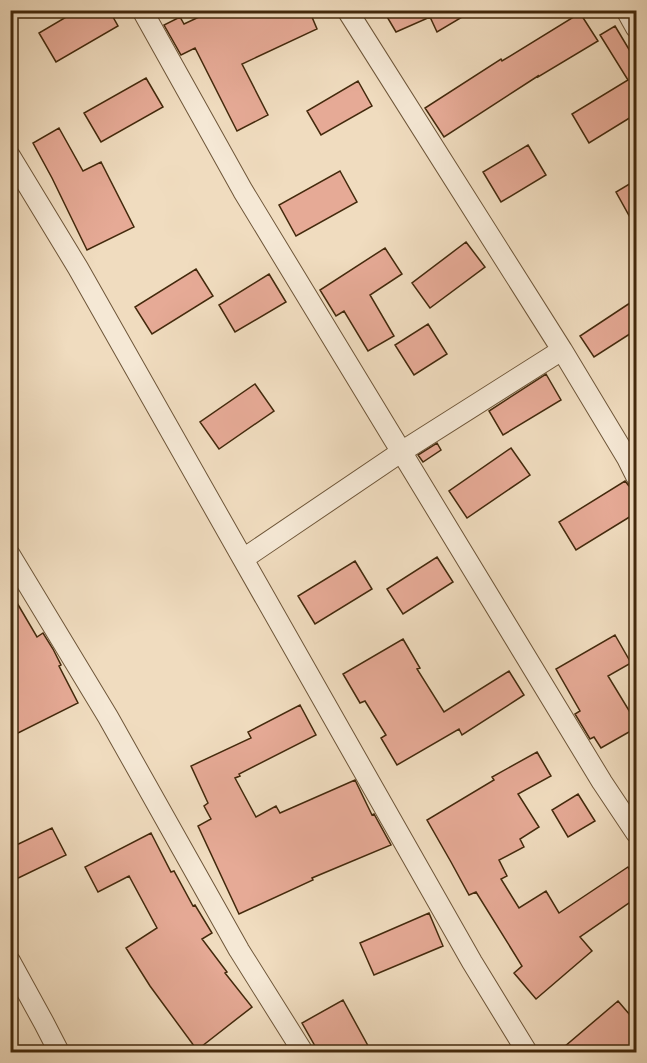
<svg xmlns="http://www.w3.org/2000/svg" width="647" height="1063" viewBox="0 0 647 1063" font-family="'Libre Bodoni',serif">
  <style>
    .building { fill: #e6aa96; stroke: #43290c; stroke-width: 1.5 }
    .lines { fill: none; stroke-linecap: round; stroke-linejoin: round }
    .street-casing { stroke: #6e5639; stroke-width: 22 }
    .street { stroke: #f5e8d5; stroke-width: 20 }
  </style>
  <rect width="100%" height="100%" fill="#f0dcbf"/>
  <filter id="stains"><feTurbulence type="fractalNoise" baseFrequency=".00333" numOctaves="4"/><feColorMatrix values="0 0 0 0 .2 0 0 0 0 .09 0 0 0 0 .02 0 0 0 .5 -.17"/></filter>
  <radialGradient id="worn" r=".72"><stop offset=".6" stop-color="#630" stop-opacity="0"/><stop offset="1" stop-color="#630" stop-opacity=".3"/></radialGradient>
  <path class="building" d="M78,10H109L118,26L56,62L39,33Z
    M214,10H309L317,29L242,64L268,115L237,131L195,48L181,55L164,25L180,17L184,24Z
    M383,10H474L437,32L430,17L396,32Z
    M580,13L598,41L538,77V76L444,137L425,108L501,59L502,61Z
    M615,26L636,61V114L589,143L572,114L628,80L600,35Z
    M146,78L163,107L101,142L84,113Z
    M358,81L372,106L321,135L307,111Z
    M59,128L83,171L101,162L134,227L87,250L52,178L33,143Z
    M528,145L546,175L501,202L483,172Z
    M340,171L357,202L296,236L279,205Z
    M636,180V228L616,192Z
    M466,242L485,267L430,308L412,283Z
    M385,248L402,274L370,295L394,336L368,351L344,311L336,316L320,290Z
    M196,269L213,296L152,334L135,307Z
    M269,274L286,302L235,332L219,305Z
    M636,299V330L594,357L580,336Z
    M428,324L447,354L414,375L395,345Z
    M546,374L561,400L503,435L489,411Z
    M255,384L274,411L219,449L200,422Z
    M437,443L441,450L423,462L418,455Z
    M511,448L530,475L467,518L449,491Z
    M625,481L629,486L633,487L636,493V513L576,550L559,522Z
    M437,557L453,582L403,614L387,589Z
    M355,561L372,589L315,624L298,596Z
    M10,591L37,637L43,633L53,649L61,665L59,666L78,703L10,737Z
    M615,635L631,663L608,676L636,722V728L601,748L594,737L590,739L575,714L580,711L556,669Z
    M403,639L420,668L417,669L444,712L509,671L524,695L462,735L459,729L397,765L381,738L386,735L365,701L360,703L343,674Z
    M300,705L316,735L239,774L240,776L235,778L256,817L276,806L280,813L355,780L372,815L374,814L391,845L312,878L313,880L239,914L198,826L211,819L204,806L208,803L191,766L251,738L248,732Z
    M537,752L551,776L518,794L539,827L520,839L524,847L499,860L507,876L501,879L519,908L546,891L559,913L628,867L636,880V898L580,937L592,951L536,999L514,973L522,966L476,892L469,895L451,862L427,820L494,780L492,777Z
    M578,794L595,821L568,837L552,810Z
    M52,828L66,855L10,882V848Z
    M151,833L171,872L174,871L193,906L195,905L212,933L202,939L227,972L225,973L252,1007L197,1050L150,986L126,948L157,928L129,876L98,892L85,867Z
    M429,913L443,946L374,975L360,943Z
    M343,1000L372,1053H319L302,1023Z
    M618,1001L636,1022V1053H557Z"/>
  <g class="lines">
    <g class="street-casing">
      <path id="street" d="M142,10L243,191L602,782L636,833
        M347,10L562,350
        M626,10L636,28
        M10,156L78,268L243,559
        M10,555L108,717L239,950L303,1052
        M10,961L44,1023L59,1052
        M527,1052L472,962L243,559L401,452L562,350L627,458L636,476"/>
    </g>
    <use href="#street" class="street"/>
  </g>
  <rect width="647" height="1063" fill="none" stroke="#f0dcbf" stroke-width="36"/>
  <rect x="12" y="12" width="623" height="1039" fill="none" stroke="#43290c" stroke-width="3"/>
  <rect x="18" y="18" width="611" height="1027" fill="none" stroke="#43290c" stroke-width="1.5"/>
  <rect width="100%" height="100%" filter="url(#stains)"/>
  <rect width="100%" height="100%" fill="url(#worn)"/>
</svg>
